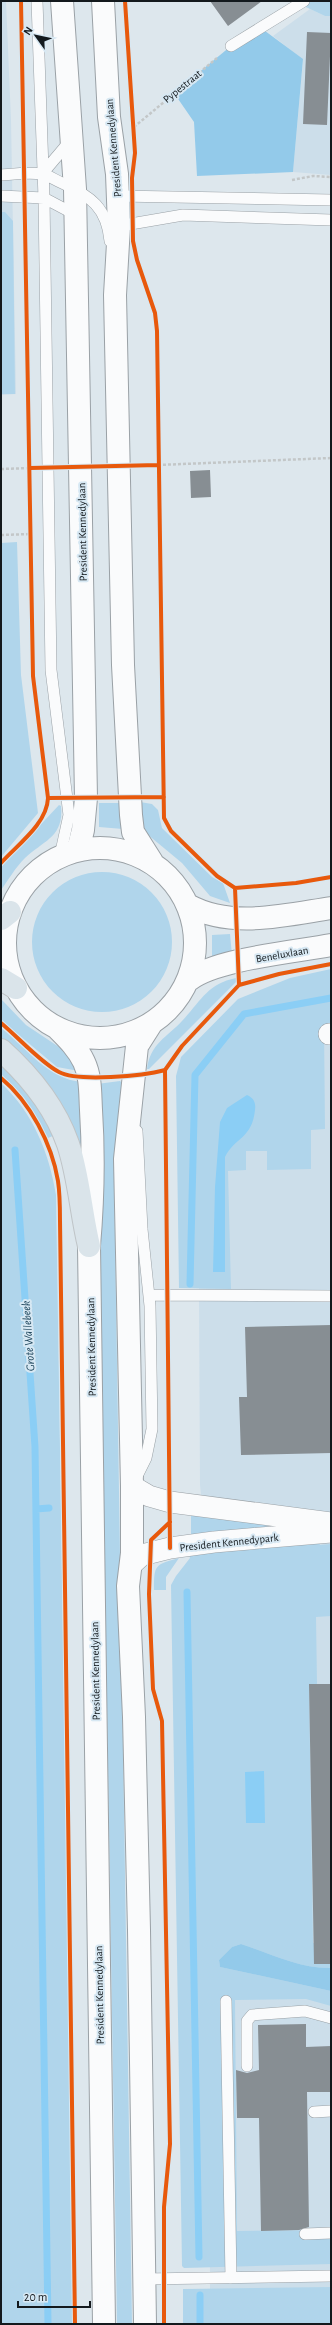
<svg xmlns="http://www.w3.org/2000/svg" width="332" height="2325" viewBox="0 0 332 2325" font-family="'Alegreya Sans',sans-serif">
  <style>
    .built { fill: #ccdeea }
    .green { fill: #b0d5eb }
    .forest { fill: #93caea }
    .water { fill: #8bcef5 }
    .lines { fill: none; stroke-linecap: round; stroke-linejoin: round }
    .stream { stroke: #8bcef5; stroke-width: 7 }
    .building { fill: #878e93 }
    .lane-casing { stroke: #9aa1a6; stroke-width: 12 }
    .street-casing { stroke: #9aa1a6; stroke-width: 22 }
    .secondary-casing { stroke: #9aa1a6; stroke-width: 24 }
    .highway-casing { stroke: #bfc4c7; stroke-width: 24 }
    .path { stroke: #c3c7c8; stroke-width: 2.5; stroke-dasharray: 3 2; stroke-linecap: butt }
    .lane { stroke: #fafbfc; stroke-width: 11 }
    .street { stroke: #fafbfc; stroke-width: 21 }
    .secondary { stroke: #fafbfc; stroke-width: 22 }
    .highway { stroke: #dae4ea; stroke-width: 22 }
    .cycleway-casing { stroke: #d7e8f3; stroke-width: 6 }
    .cycleway { stroke: #e8590c; stroke-width: 4 }
    .labels { text-anchor: middle; stroke-width: 4; stroke-linejoin: round; paint-order: stroke }
    .street-label { font-size: 11px; fill: #13191d; stroke: #d7e8f3 }
    .water-label { font-size: 12px; font-style: italic; fill: #21485e; stroke: #d7e8f3 }
  </style>
  <rect width="100%" height="100%" fill="#dde7ed"/>
  <path class="built" d="M1,1H6L11,120L16,394L1,395Z
    M310,9L325,16H331V175L293,172L303,60L273,36Z
    M331,1004V2324L210,2289L208,1564L200,1485L199,1288L202,1078Z"/>
  <path class="green" d="M293,1H331V16H325Z
    M1,212H5L13,221L15,394H1Z
    M17,542L21,675L38,813L1,857V543Z
    M140,802L152,804L158,810L162,828L212,877L223,883L230,903L210,896L182,863L147,834L141,824Z
    M99,803H122L123,829L99,827Z
    M59,805L61,806C64,837 44,840 25,858C15,868 9,879 1,890V867Z
    M32 942a70 70 0 1 1 140 0a70 70 0 1 1-140 0Z
    M230,934L232,955L212,959V935Z
    M331,969V1025L324,1026L325,1129L311,1130V1169L267,1170V1151H246V1170L228,1171L231,1289L179,1288L176,1076L181,1057L238,999L290,978Z
    M236,978V982L149,1069H147C150,1044 167,1037 182,1021C201,1001 207,984 236,978Z
    M1,999L26,1025L65,1051L79,1071L57,1067L1,1020Z
    M1,1028C27,1048 47,1079 82,1082L85,1196L81,1167L1,1041Z
    M1,1060L24,1084L55,1135L48,1138L33,1111L1,1074Z
    M120,1081L122,1083C120,1113 115,1141 114,1171L132,2324H117L97,1084Z
    M1,1083C33,1113 49,1152 56,1195L73,2271L72,2324H1Z
    M191,1514L272,1526L191,1536Z
    M319,1540L320,1545L331,1544V1616L316,1617L317,1684H309L313,1943H331V1968C301,1969 269,1953 241,1944L232,1947L219,1960L220,1967L331,1991V2006L306,1999L235,2000L237,2231L331,2230V2264L184,2268L182,2266L171,1585L176,1576L190,1558L189,1553Z
    M179,1558L166,1577V1590H154C154,1564 155,1565 179,1558Z
    M331,2287V2324H183V2289Z"/>
  <path class="forest" d="M261,28L303,59L293,172L197,176L194,122L174,93L231,46Z
    M241,1944C269,1953 301,1969 331,1968V1991L220,1967L219,1960L232,1947Z"/>
  <path class="water" d="M247,1095C254,1098 256,1103 255,1110C252,1139 235,1137 225,1157V1272H213L215,1187L220,1122L227,1108Z
    M264,1771L265,1823H246L245,1772Z"/>
  <g class="lines">
    <path class="stream" d="M15,1150L35,1447L48,2324
      M190,1284L195,1075L244,1014L331,998
      M36,1509L49,1508
      M187,1592C193,1813 194,2035 199,2257
      M200,2295V2324"/>
  </g>
  <path class="building" d="M210,1H262L228,26Z
    M307,32L331,33L327,125L303,124Z
    M210,470L211,497L191,498L190,471Z
    M331,1325V1453L241,1455L239,1397H247L245,1327Z
    M309,1684H331V1964H314Z
    M306,2024V2047L331,2046V2092H307L309,2227L299,2230L261,2231L259,2118H237L236,2070L247,2073L259,2070L258,2025Z"/>
  <g class="lines">
    <g class="lane-casing">
      <path id="lane" d="M37,1L44,198L51,670L69,815L60,856
        M231,46L304,1
        M42,174L70,141
        M1,175C14,174 29,172 42,174C48,175 55,180 62,183C91,196 107,208 110,241
        M1,196L44,198L76,215
        M118,196L331,200
        M119,226L183,215L331,220
        M149,1295L331,1296
        M136,1478L146,1458L152,1429L150,1306L142,1229L137,1131
        M226,2001L231,2278
        M247,2066V2021L252,2015L305,2011L331,2018
        M314,2112L331,2111
        M305,2234L331,2233
        M144,2279L331,2276"/>
    </g>
    <g class="street-casing">
      <path id="street" d="M329,1034H331
        M132,1486L149,1496L170,1502L331,1523
        M131,1565L142,1555L170,1548L214,1542L331,1532"/>
    </g>
    <g class="secondary-casing">
      <path id="secondary" d="M62,1L75,189L86,798L83,830L78,850
        M103,1L109,117L117,174L119,226L115,295L123,665L131,815L133,832L152,862
        M5 943a95 95 0 1 1 190 0a95 95 0 1 1-190 0Z
        M188,905C231,929 285,915 331,908
        M189,980C216,959 294,952 331,945
        M58,1029C68,1039 78,1049 84,1062C91,1077 90,1093 91,1110C94,1156 93,1200 89,1246L104,2324
        M145,2324L139,1930L134,1717L128,1586L132,1553V1486L125,1159L137,1046L151,1024"/>
    </g>
    <g class="highway-casing">
      <path id="highway" d="M1,919L10,912
        M1,979L16,988
        M1,1050C30,1076 55,1107 68,1144C79,1177 81,1213 89,1246"/>
    </g>
    <path class="path" d="M134,127L217,58
      M292,180L313,176L331,177
      M158,465L331,458
      M1,469L30,468
      M1,535L31,534"/>
    <use href="#lane" class="lane"/>
    <use href="#street" class="street"/>
    <use href="#secondary" class="secondary"/>
    <use href="#highway" class="highway"/>
    <g class="cycleway-casing">
      <path id="cycleway" d="M125,1L135,153L132,178L133,241L137,260L155,313L157,331L164,818L171,831L217,876L235,888L296,883L331,877
        M30,468L158,465
        M48,798L164,797
        M1,863C17,845 47,824 48,798L33,676L21,1
        M235,888L239,985
        M1,1023C18,1037 41,1063 59,1072C78,1082 143,1076 165,1070
        M1,1078C30,1102 52,1144 58,1181C60,1194 60,1208 60,1221L75,2324
        M170,1548L165,1070L182,1046L239,985L279,974L331,964
        M164,2324V2207L170,2144L162,1721L153,1689L149,1594L151,1540L170,1522"/>
    </g>
    <use href="#cycleway" class="cycleway"/>
  </g>
  <g class="labels">
    <g class="street-label">
      <text transform="translate(182 86) rotate(-39)" y="4">Pypestraat</text>
      <text transform="translate(113 148) rotate(-95)" y="4">President Kennedylaan</text>
      <text transform="translate(82 532) rotate(-91)" y="4">President Kennedylaan</text>
      <text transform="translate(282 954) rotate(-10)" y="4">Beneluxlaan</text>
      <text transform="translate(91 1347) rotate(-91)" y="4">President Kennedylaan</text>
      <text transform="translate(229 1542) rotate(-6)" y="4">President Kennedypark</text>
      <text transform="translate(95 1671) rotate(-91)" y="4">President Kennedylaan</text>
      <text transform="translate(99 1995) rotate(-91)" y="4">President Kennedylaan</text>
    </g>
    <g class="water-label">
      <text transform="translate(28 1336) rotate(-94)" y="4">Grote Wallebeek</text>
    </g>
  </g>
  <rect width="332" height="2325" fill="none" stroke="#13191d" stroke-width="4"/>
  <g transform="translate(36 36) rotate(303)" stroke="#d7e8f3" stroke-width="3" paint-order="stroke">
  <path d="M0-3L7 15L0 10L-7 15Z" fill="#13191d"/>
  <text y="-6" font-size="11" font-weight="bold" text-anchor="middle" fill="#13191d">N</text>
  </g>
  <path d="M18 2301v6h72v-6" fill="none" stroke="#13191d" stroke-width="2"/>
  <text x="24" y="2301" font-size="12" fill="#13191d" stroke="#d7e8f3" stroke-width="3" paint-order="stroke">20 m</text>
</svg>
